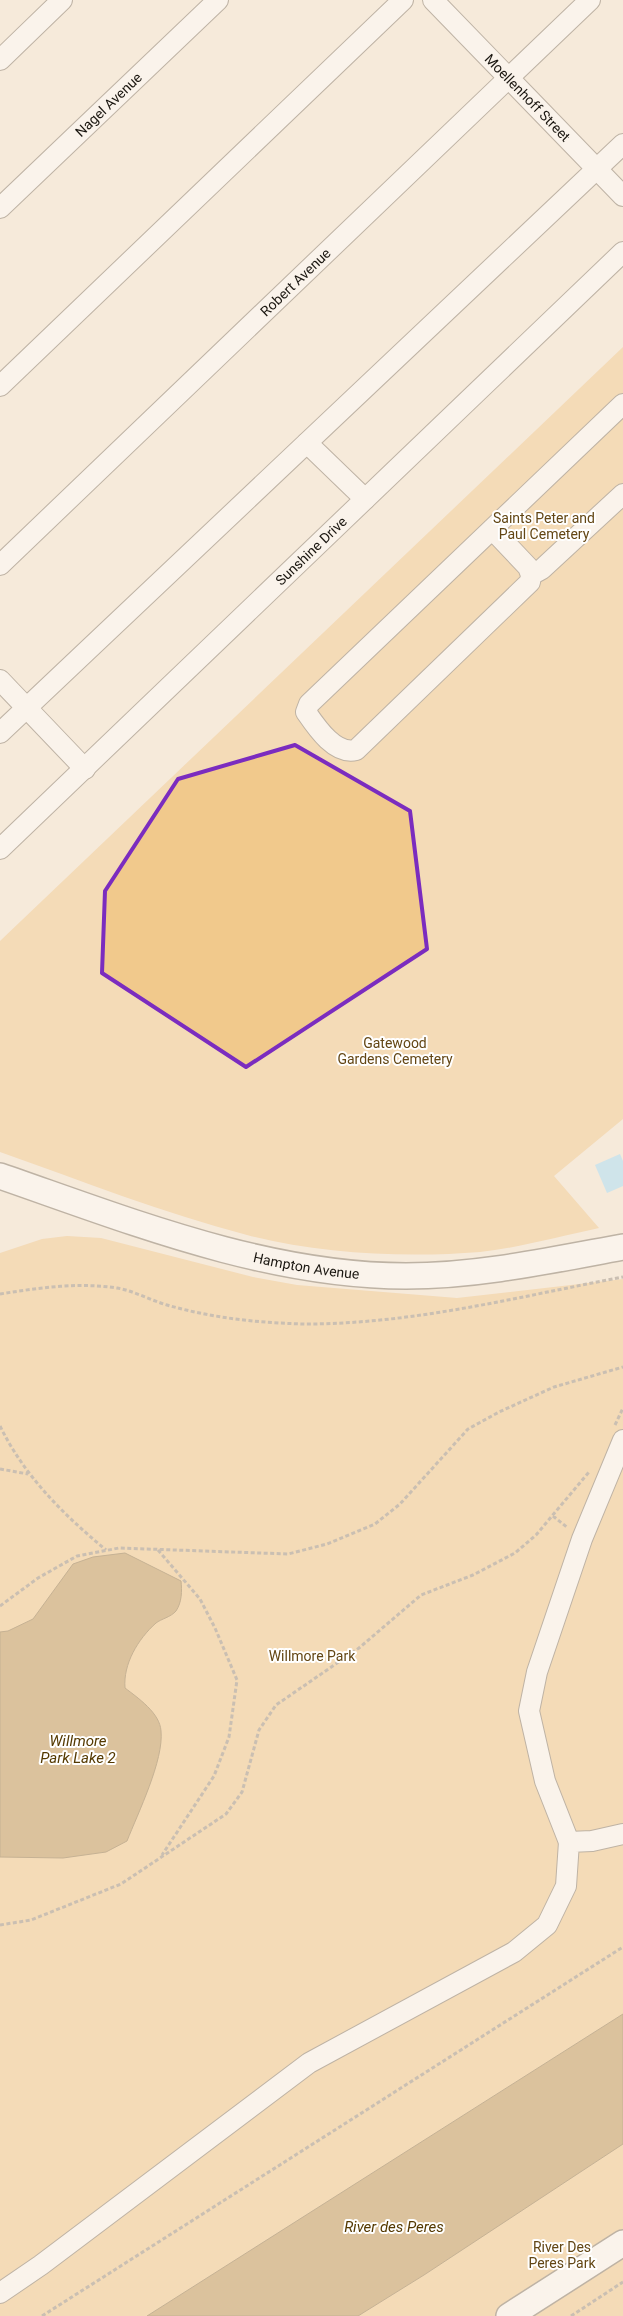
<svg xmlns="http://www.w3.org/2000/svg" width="623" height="2316" viewBox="0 0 623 2316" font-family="Roboto,sans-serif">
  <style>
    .green { fill: #f1c98c }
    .water { fill: #bb9352; stroke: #8b6e3e }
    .building { fill: #9fdefd }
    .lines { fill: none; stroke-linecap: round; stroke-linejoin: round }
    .minor-casing { stroke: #7b7163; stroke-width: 22 }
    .major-casing { stroke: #7b7163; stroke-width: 28 }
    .path { stroke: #958d82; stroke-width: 3; stroke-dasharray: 4 2.5; stroke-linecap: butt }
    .minor { stroke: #fff; stroke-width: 20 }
    .major { stroke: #fff; stroke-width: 25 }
    .marked { fill: none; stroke: #7b2cbf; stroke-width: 4; stroke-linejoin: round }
    .labels { text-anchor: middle; stroke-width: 4; stroke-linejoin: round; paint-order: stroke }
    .street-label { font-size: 14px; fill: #1a1610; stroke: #fff }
    .park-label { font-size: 14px; fill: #634614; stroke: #fff }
    .water-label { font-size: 15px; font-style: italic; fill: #543901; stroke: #fff }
  </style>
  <rect width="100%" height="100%" fill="#f5eada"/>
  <path class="green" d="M623,347V1119L554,1176L599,1228C561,1236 518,1248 480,1252C407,1258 318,1254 247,1235C163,1213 82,1181 0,1152V941Z
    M67,1236L101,1238L253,1277L297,1285L457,1298L623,1279V2014L147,2316H0V1253L42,1239Z
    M623,2144V2316H358L424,2275Z"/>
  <path class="water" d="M125,1553L181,1581C182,1591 182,1602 176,1611C171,1617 161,1619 156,1623C138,1639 123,1664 125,1688C138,1698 160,1713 161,1731C164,1760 138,1813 127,1841L106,1852L63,1858L0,1857V1632L8,1631L33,1619L73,1564L93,1557Z
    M623,2014V2144L424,2275L358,2316H147Z"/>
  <path class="building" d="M620,1154L623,1161V1186L607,1193L595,1165Z"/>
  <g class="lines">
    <g class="minor-casing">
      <g id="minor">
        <path id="s1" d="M433,0L623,196"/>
        <path d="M0,60L62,0"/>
        <path id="s2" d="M0,208L218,0"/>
        <path d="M0,386L403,0"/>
        <path d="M307,443L365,499"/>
        <path d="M492,529L528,567L531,575L530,582L356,750C335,755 317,728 306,712L309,704L623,404"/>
        <path id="s3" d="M0,565L590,0"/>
        <path d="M531,575L542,569L623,494"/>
        <path d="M0,680L85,769"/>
        <path d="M0,733L623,144"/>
        <path id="s4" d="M0,849L623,252"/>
        <path d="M569,1842L545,1781L529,1711L537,1672L582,1539L623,1440"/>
        <path d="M0,2293L41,2265L309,2063L514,1952L547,1925L566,1886L569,1842L592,1841L623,1834"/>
      </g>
    </g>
    <g class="major-casing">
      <g id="major">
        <path id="s5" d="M0,1176C130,1221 267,1276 406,1276C478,1276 552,1260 623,1247"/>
        <path d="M509,2316L623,2243"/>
      </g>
    </g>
    <path class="path" d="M0,1294C38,1288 78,1282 117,1288C134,1291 150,1300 167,1305C212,1318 259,1323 305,1324C414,1324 517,1297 623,1277
      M615,1425L623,1408
      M0,1426C25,1477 63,1514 106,1550
      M0,1469L28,1474
      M553,1516L568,1528
      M158,1550L200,1599L215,1628L237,1680L229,1737L214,1776L162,1855
      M0,1606L38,1578L77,1556L119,1548L288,1554L327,1544L375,1524L400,1504L468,1429L499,1412L554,1387L623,1367
      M0,1925L31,1920L121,1884L226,1814L242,1792L259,1730L276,1705L359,1648L421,1595L473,1575L515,1553L536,1535L589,1472
      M42,2316L623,1947
      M571,2316L623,2282"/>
    <use href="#minor" class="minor"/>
    <use href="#major" class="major"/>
  </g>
  <path d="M0 0H623V2316H0ZM295,745L410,811L427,949L246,1067L102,973L105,891L178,779Z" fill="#f5eada" fill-opacity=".55" fill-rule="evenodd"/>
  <path class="marked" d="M295,745L410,811L427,949L246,1067L102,973L105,891L178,779Z"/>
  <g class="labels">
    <g class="street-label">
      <text dy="5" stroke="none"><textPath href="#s1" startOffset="136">Moellenhoff Street</textPath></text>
      <text dy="5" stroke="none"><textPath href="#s2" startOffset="150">Nagel Avenue</textPath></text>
      <text dy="5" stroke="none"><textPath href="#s3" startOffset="409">Robert Avenue</textPath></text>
      <text dy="5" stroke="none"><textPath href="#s4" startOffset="431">Sunshine Drive</textPath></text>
      <text dy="5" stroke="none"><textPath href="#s5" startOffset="320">Hampton Avenue</textPath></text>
    </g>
    <g class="park-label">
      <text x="544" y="523">Saints Peter and<tspan x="544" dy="16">Paul Cemetery</tspan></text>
      <text x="395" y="1048">Gatewood<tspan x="395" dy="16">Gardens Cemetery</tspan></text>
      <text x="312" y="1661">Willmore Park</text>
      <text x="562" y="2252">River Des<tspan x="562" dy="16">Peres Park</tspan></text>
    </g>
    <g class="water-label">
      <text x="78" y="1746">Willmore<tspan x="78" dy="17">Park Lake 2</tspan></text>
      <text x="394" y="2232">River des Peres</text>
    </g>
  </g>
</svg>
